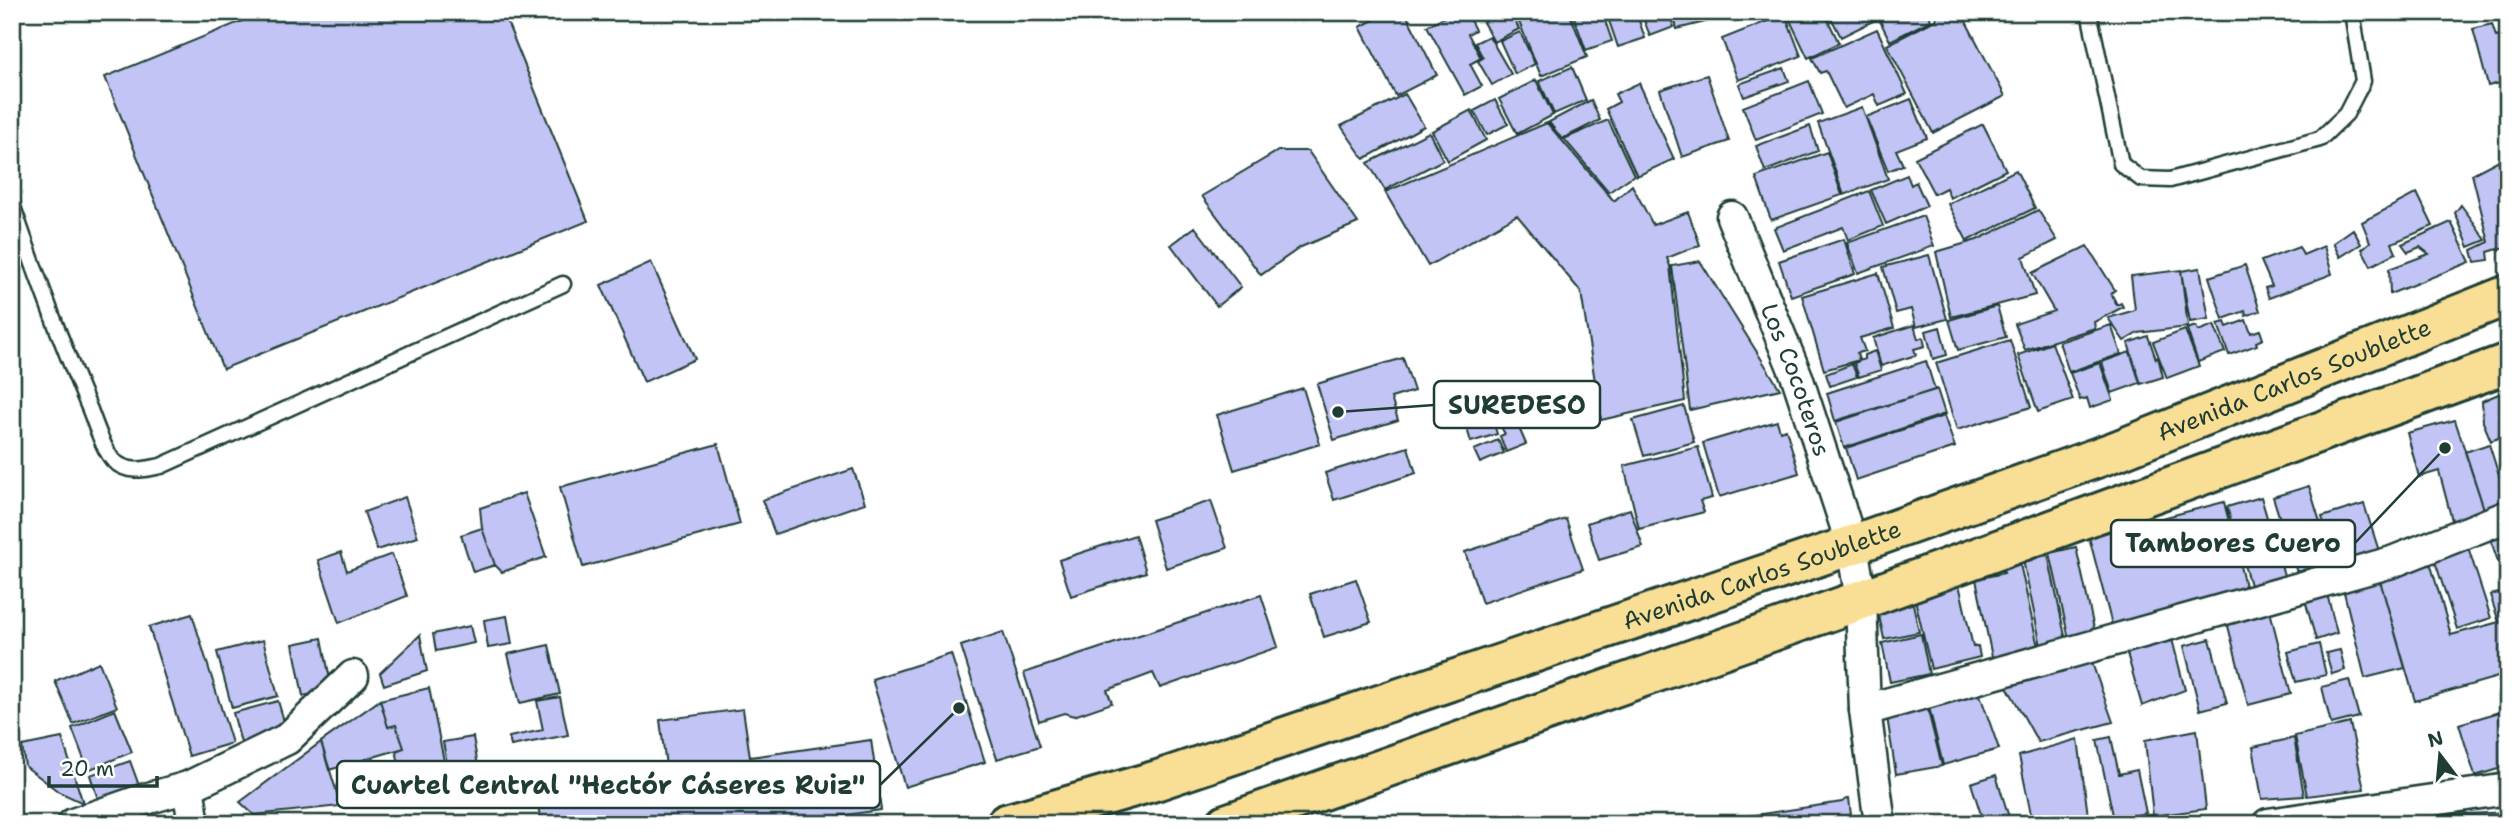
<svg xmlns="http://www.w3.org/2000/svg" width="2520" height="836" font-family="'Shantell Sans',sans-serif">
	<rect width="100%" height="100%" fill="#fff"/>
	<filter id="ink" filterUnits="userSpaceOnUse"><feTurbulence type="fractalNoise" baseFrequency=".0143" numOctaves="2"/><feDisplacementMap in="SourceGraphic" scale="14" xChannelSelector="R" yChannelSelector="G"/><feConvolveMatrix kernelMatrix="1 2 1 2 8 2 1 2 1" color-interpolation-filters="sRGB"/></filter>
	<g filter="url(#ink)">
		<!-- building -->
		<path fill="#c3c4f6" stroke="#1f3d34" stroke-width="2" d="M264,12H503L588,221L223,369L105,77Z
			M1388,12H1405L1437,75L1396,96L1360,27Z
			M1453,12H1466L1475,30L1468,34L1481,58L1470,64L1482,86L1465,95L1427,26Z
			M1484,12H1511L1519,29L1494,42L1479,15Z
			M1515,12H1569L1587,57L1541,76Z
			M1572,12H1602L1612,41L1586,50Z
			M1606,12H1636L1645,38L1618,47Z
			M1641,12H1668L1674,27L1650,36Z
			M1673,12H1711L1713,20L1677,29Z
			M1716,12H1750L1718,21Z
			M1786,12H1824L1839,43L1808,58Z
			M1828,12H1891L1841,37Z
			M1897,12H1928L1931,20L1890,41L1880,21Z
			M1933,12H1961L2005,96L1933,133L1887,45L1937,19Z
			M1785,14L1801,56L1738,80L1722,39Z
			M2492,24L2496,37L2508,34V95L2504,82L2488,86L2473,29Z
			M1877,29L1907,94L1879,106L1874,94L1844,108L1826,71L1820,73L1812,58Z
			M1520,32L1535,64L1515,74L1500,41Z
			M1489,36L1511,74L1492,85L1478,61L1483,58L1475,43Z
			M1572,67L1586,100L1554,114L1539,81Z
			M1784,68L1789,81L1744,97L1739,84Z
			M1707,75L1729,141L1682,157L1660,90Z
			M1536,80L1553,115L1517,134L1499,99Z
			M1809,81L1822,114L1756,140L1743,107Z
			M1639,83L1674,159L1637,176L1606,109L1619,102L1615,94Z
			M1405,94L1424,126L1364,159L1341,126Z
			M1911,99L1927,138L1896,150L1903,165L1888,171L1866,117Z
			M1495,100L1508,124L1487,135L1474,111Z
			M1591,100L1600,120L1562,139L1549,122Z
			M1862,107L1888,179L1844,195L1818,123Z
			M1471,110L1486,140L1448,161L1432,131Z
			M1608,120L1634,175L1609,192L1564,139Z
			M1547,123L1614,201L1632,185L1653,225L1688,212L1700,245L1667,258L1670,266L1685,401L1601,420L1581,292L1517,215L1428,266L1385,192Z
			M1983,124L2006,170L1950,198L1946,188L1934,194L1915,158Z
			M1810,126L1818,151L1765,171L1756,146Z
			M1429,132L1443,160L1385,190L1368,163Z
			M1278,151H1308L1358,223L1301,247L1261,275L1202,196Z
			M1827,152L1842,195L1771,220L1756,177Z
			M2501,159L2508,164V246L2488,252L2489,260L2475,262L2472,250L2489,242L2472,174Z
			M2016,170L2035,208L1967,241L1948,204Z
			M1907,175L1911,185L1916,182L1927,206L1886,224L1871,190Z
			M1869,191L1883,226L1848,240L1843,227L1783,250L1774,228Z
			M2417,193L2433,226L2392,243L2396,253L2371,266L2362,249L2370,242L2362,222Z
			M2461,205L2475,224L2486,240L2469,247L2455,213Z
			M2038,210L2057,240L2023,257L2035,295L1951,317L1936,252L1977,240Z
			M1923,216L1934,246L1858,273L1847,243Z
			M2451,222L2470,262L2390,294L2389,269L2429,254L2420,247L2408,252L2402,244Z
			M1195,227L1241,287L1217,306L1171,245Z
			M2353,229L2361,244L2340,257L2333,243Z
			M1844,239L1855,274L1791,296L1779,261Z
			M2087,246L2115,290L2111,293L2117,305L2121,303L2123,307L2094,322L2095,328L2025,350L2015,324L2054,311L2032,273Z
			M2324,246L2332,274L2269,298L2265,288L2272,286L2261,261L2299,247L2303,255Z
			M1929,255L1947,319L1916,327L1911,309L1896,313L1883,267Z
			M1700,261L1780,389L1690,410L1672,266Z
			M651,262L695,359L644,382L601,285Z
			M2245,265L2260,311L2246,316L2245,311L2223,319L2209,277Z
			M2200,268L2209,319L2190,322L2181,271Z
			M2181,270L2188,327L2138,333L2124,341L2108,318L2135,310L2131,276Z
			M1878,273L1894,328L1860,338L1865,351L1857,353L1859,360L1824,370L1802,296Z
			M1997,306L2006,337L1958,350L1949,320Z
			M2246,320L2251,333L2260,330L2263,339L2256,342L2257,345L2229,355L2218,324L2225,322L2227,327Z
			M1914,325L1918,339L1923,337L1925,346L1914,349L1916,355L1881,366L1873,338Z
			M2111,325L2121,354L2069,372L2059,342Z
			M2214,325L2225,352L2198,362L2187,329L2196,326L2198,331Z
			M1940,327L1947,355L1933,359L1926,331Z
			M2185,330L2199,366L2167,378L2153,342Z
			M2148,336L2156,359L2158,357L2163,377L2141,384L2128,343Z
			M2010,340L2031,407L1957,430L1936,363Z
			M2052,343L2073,400L2038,412L2018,355Z
			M1875,351L1881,370L1859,377L1854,363L1864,359V355Z
			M2130,352L2140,383L2112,393L2102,362Z
			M1403,358L1414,391L1391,398L1398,420L1334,440L1317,384Z
			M1926,361L1935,390L1835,421L1827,393Z
			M2100,363L2113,400L2090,408L2087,398L2080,400L2070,373Z
			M1852,364L1857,377L1830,386L1826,374Z
			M1303,388L1320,444L1234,470L1217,415Z
			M1937,389L1945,414L1844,448L1836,422Z
			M2508,390V434L2491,441L2483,422L2482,401Z
			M1488,405L1497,434L1471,442L1462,412Z
			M1684,406L1694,442L1644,456L1633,420Z
			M1944,416L1955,447L1856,480L1846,448Z
			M2455,420L2484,509L2454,528L2439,471L2419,477L2407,433Z
			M1516,421L1526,444L1506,452L1500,436L1505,434L1501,427Z
			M1777,421L1780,431L1786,429L1799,473L1719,497L1703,443Z
			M1498,440L1504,453L1480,463L1474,450Z
			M718,444L740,524L583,567L560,487Z
			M2489,444L2507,501L2484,509L2465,452Z
			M1408,447L1416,473L1334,500L1325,473Z
			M1698,447L1712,498L1700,501L1704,512L1639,529L1624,466Z
			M853,469L865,503L775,534L762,500Z
			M2309,486L2333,565L2298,576L2273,497Z
			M524,493L546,557L502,572L495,565L482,528L480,508Z
			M405,497L418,537L377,550L364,512Z
			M2261,497L2286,582L2252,592L2227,507Z
			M1211,501L1227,548L1166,568L1151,520Z
			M2224,502L2246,590L2112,625L2089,537Z
			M2364,504L2379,551L2337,564L2322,517Z
			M1630,509L1643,547L1599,560L1587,523Z
			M1566,519L1583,569L1482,603L1465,552Z
			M482,528L495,565L473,572L461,535Z
			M1135,535L1146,572L1071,596L1059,560Z
			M2508,535V587H2507L2491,541Z
			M2466,541L2491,618L2457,629L2432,552Z
			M2076,547L2095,633L2069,639L2050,553Z
			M341,552L347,571L392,554L407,596L339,623L318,560Z
			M2048,555L2066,641L2041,646L2023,560Z
			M2430,562L2451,635L2499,622L2490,595L2508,591V674L2415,701L2379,577Z
			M2020,564L2038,647L1992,657L1976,579L2004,573L2002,568Z
			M2379,577L2405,668L2365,678L2343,588Z
			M1356,579L1371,622L1324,637L1310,594Z
			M1959,584L1973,647L1978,646L1980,657L1931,669L1914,595Z
			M2327,594L2337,633L2316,640L2305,600Z
			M1261,595L1278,647L1160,688L1153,673L1107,690L1112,703L1074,716L1064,713L1039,721L1024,673Z
			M1912,599L1919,632L1884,639L1877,606Z
			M2270,611L2291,694L2248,705L2227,622Z
			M192,614L232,743L189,756L149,627Z
			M507,616L512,644L488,648L484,620Z
			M470,626L474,643L436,651L433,634Z
			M1003,632L1040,746L997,759L961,646Z
			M1921,634L1929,674L1890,682L1882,643Z
			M420,635L427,671L384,685L380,673Z
			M322,638L332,690L303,696L293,644Z
			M2172,639L2185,690L2142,706L2126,650Z
			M2210,639L2227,703L2200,710L2184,646Z
			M263,640L278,696L232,708L217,652Z
			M2319,644L2326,675L2296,682L2288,652Z
			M549,645L560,694L520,703L508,654Z
			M2340,650L2345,670L2332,674L2326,653Z
			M951,654L985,762L905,787L872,679Z
			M2091,660L2113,722L2038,742L2005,683Z
			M99,662L117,707L73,724L55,681Z
			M2349,680L2359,717L2331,724L2322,687Z
			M429,688L444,761L401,771L396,751L404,748L396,725L388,727L380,700Z
			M2508,689V766L2475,776L2459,724L2506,710L2501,691Z
			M1979,692L1999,749L1943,765L1929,707Z
			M560,697L568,735L511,746L509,737L543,730L537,701Z
			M380,700L388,727L396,725L404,748L329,770L321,742Z
			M278,701L287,731L241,743L233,713Z
			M1927,707L1942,766L1896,774L1887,717Z
			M743,709L750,757L871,740L881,810L783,824H541L537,799L668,781L660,720Z
			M115,710L132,752L88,770L72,728Z
			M2350,723L2364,789L2307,796L2295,736Z
			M2197,730L2206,809L2153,816L2145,740Z
			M473,737L479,772L438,780L436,765L447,763L443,742Z
			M2111,737L2119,774L2137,770L2146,813L2114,820L2097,740Z
			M62,738L83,803L59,792L25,766L22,746Z
			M2294,738L2304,796L2262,799L2253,747Z
			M2078,739L2089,823L2033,824L2019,756Z
			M321,742L341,806L254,815L240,802Z
			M130,761L141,791L100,805L90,775Z
			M1996,775L2011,824H1984L1971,783Z
			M1849,798L1852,824H1715V821L1842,802Z
			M2508,812V824H2450L2449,815Z"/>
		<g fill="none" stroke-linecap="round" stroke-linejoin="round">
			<!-- service casing -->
			<g stroke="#1f3d34" stroke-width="19">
				<path id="service" d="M2089,12L2121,164L2141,179L2170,180L2320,139L2346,114L2363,81L2352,12
					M12,204C36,274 61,342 90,410C95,423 105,454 115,462C130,474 145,469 161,466L563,284"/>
			</g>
			<!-- minor casing -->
			<g stroke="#1f3d34" stroke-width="35">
				<g id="minor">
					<path id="s1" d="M1732,217L1797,377L1852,545L1861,600L1865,710L1880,824"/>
					<path d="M1865,710L2392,562L2508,516"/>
					<path d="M188,787L194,824"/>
					<path d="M73,824L142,800L188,787L287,739L353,676"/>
					<path d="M2268,824L2508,789"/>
				</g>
			</g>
			<!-- primary casing -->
			<g stroke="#1f3d34" stroke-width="44">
				<g id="primary">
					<path id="s2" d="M1006,824L1158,780L1852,545L2116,451L2508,295"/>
					<path d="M1226,824L1861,600L2508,363"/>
				</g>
			</g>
			<!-- service -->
			<use href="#service" stroke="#fff" stroke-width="14"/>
			<!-- minor -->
			<use href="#minor" stroke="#fff" stroke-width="30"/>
			<!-- primary -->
			<use href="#primary" stroke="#f9df96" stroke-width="38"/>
		</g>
	</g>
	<g text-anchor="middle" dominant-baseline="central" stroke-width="6" stroke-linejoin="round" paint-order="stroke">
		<!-- street labels -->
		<g font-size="24" fill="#1f3d34" stroke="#fff">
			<text stroke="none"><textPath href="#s1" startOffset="175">Los Cocoteros</textPath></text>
			<text stroke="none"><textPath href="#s2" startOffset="1363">Avenida Carlos Soublette</textPath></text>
			<text stroke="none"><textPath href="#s2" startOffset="796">Avenida Carlos Soublette</textPath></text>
		</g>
	</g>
	<!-- callouts -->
	<path fill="none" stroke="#1f3d34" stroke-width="2.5" d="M1338 412L1434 405M2445 448L2355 543M959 708L880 785"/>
	<g fill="#1f3d34" stroke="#fff" stroke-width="2.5">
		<circle cx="1338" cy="412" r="7"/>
		<circle cx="2445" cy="448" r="7"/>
		<circle cx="959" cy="708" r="7"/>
	</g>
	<g fill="#fff" stroke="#1f3d34" stroke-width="2.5">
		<rect x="1434" y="381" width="166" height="47" rx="7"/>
		<rect x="2111" y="520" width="244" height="47" rx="7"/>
		<rect x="337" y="761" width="543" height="47" rx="7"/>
	</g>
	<g font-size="26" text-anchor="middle" font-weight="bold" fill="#1f3d34">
		<text x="1517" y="414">SUREDESO</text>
		<text x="2233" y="552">Tambores Cuero</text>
		<text x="608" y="794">Cuartel Central "Hectór Cáseres Ruiz"</text>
	</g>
	<!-- margin -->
	<rect width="2520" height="836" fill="none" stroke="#fff" stroke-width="42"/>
	<rect x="21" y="21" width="2478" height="794" fill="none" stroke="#1f3d34" stroke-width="2.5" filter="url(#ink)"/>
	<!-- north arrow -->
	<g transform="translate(2440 755) rotate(344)" stroke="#ffffff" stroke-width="5" paint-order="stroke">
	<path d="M0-5L12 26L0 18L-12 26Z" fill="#1f3d34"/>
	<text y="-10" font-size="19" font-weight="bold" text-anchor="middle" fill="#1f3d34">N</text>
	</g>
	<!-- scale -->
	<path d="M49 776v10h108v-10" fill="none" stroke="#1f3d34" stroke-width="3.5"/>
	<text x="60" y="776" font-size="21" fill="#1f3d34" stroke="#ffffff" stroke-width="5" paint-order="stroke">20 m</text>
</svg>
